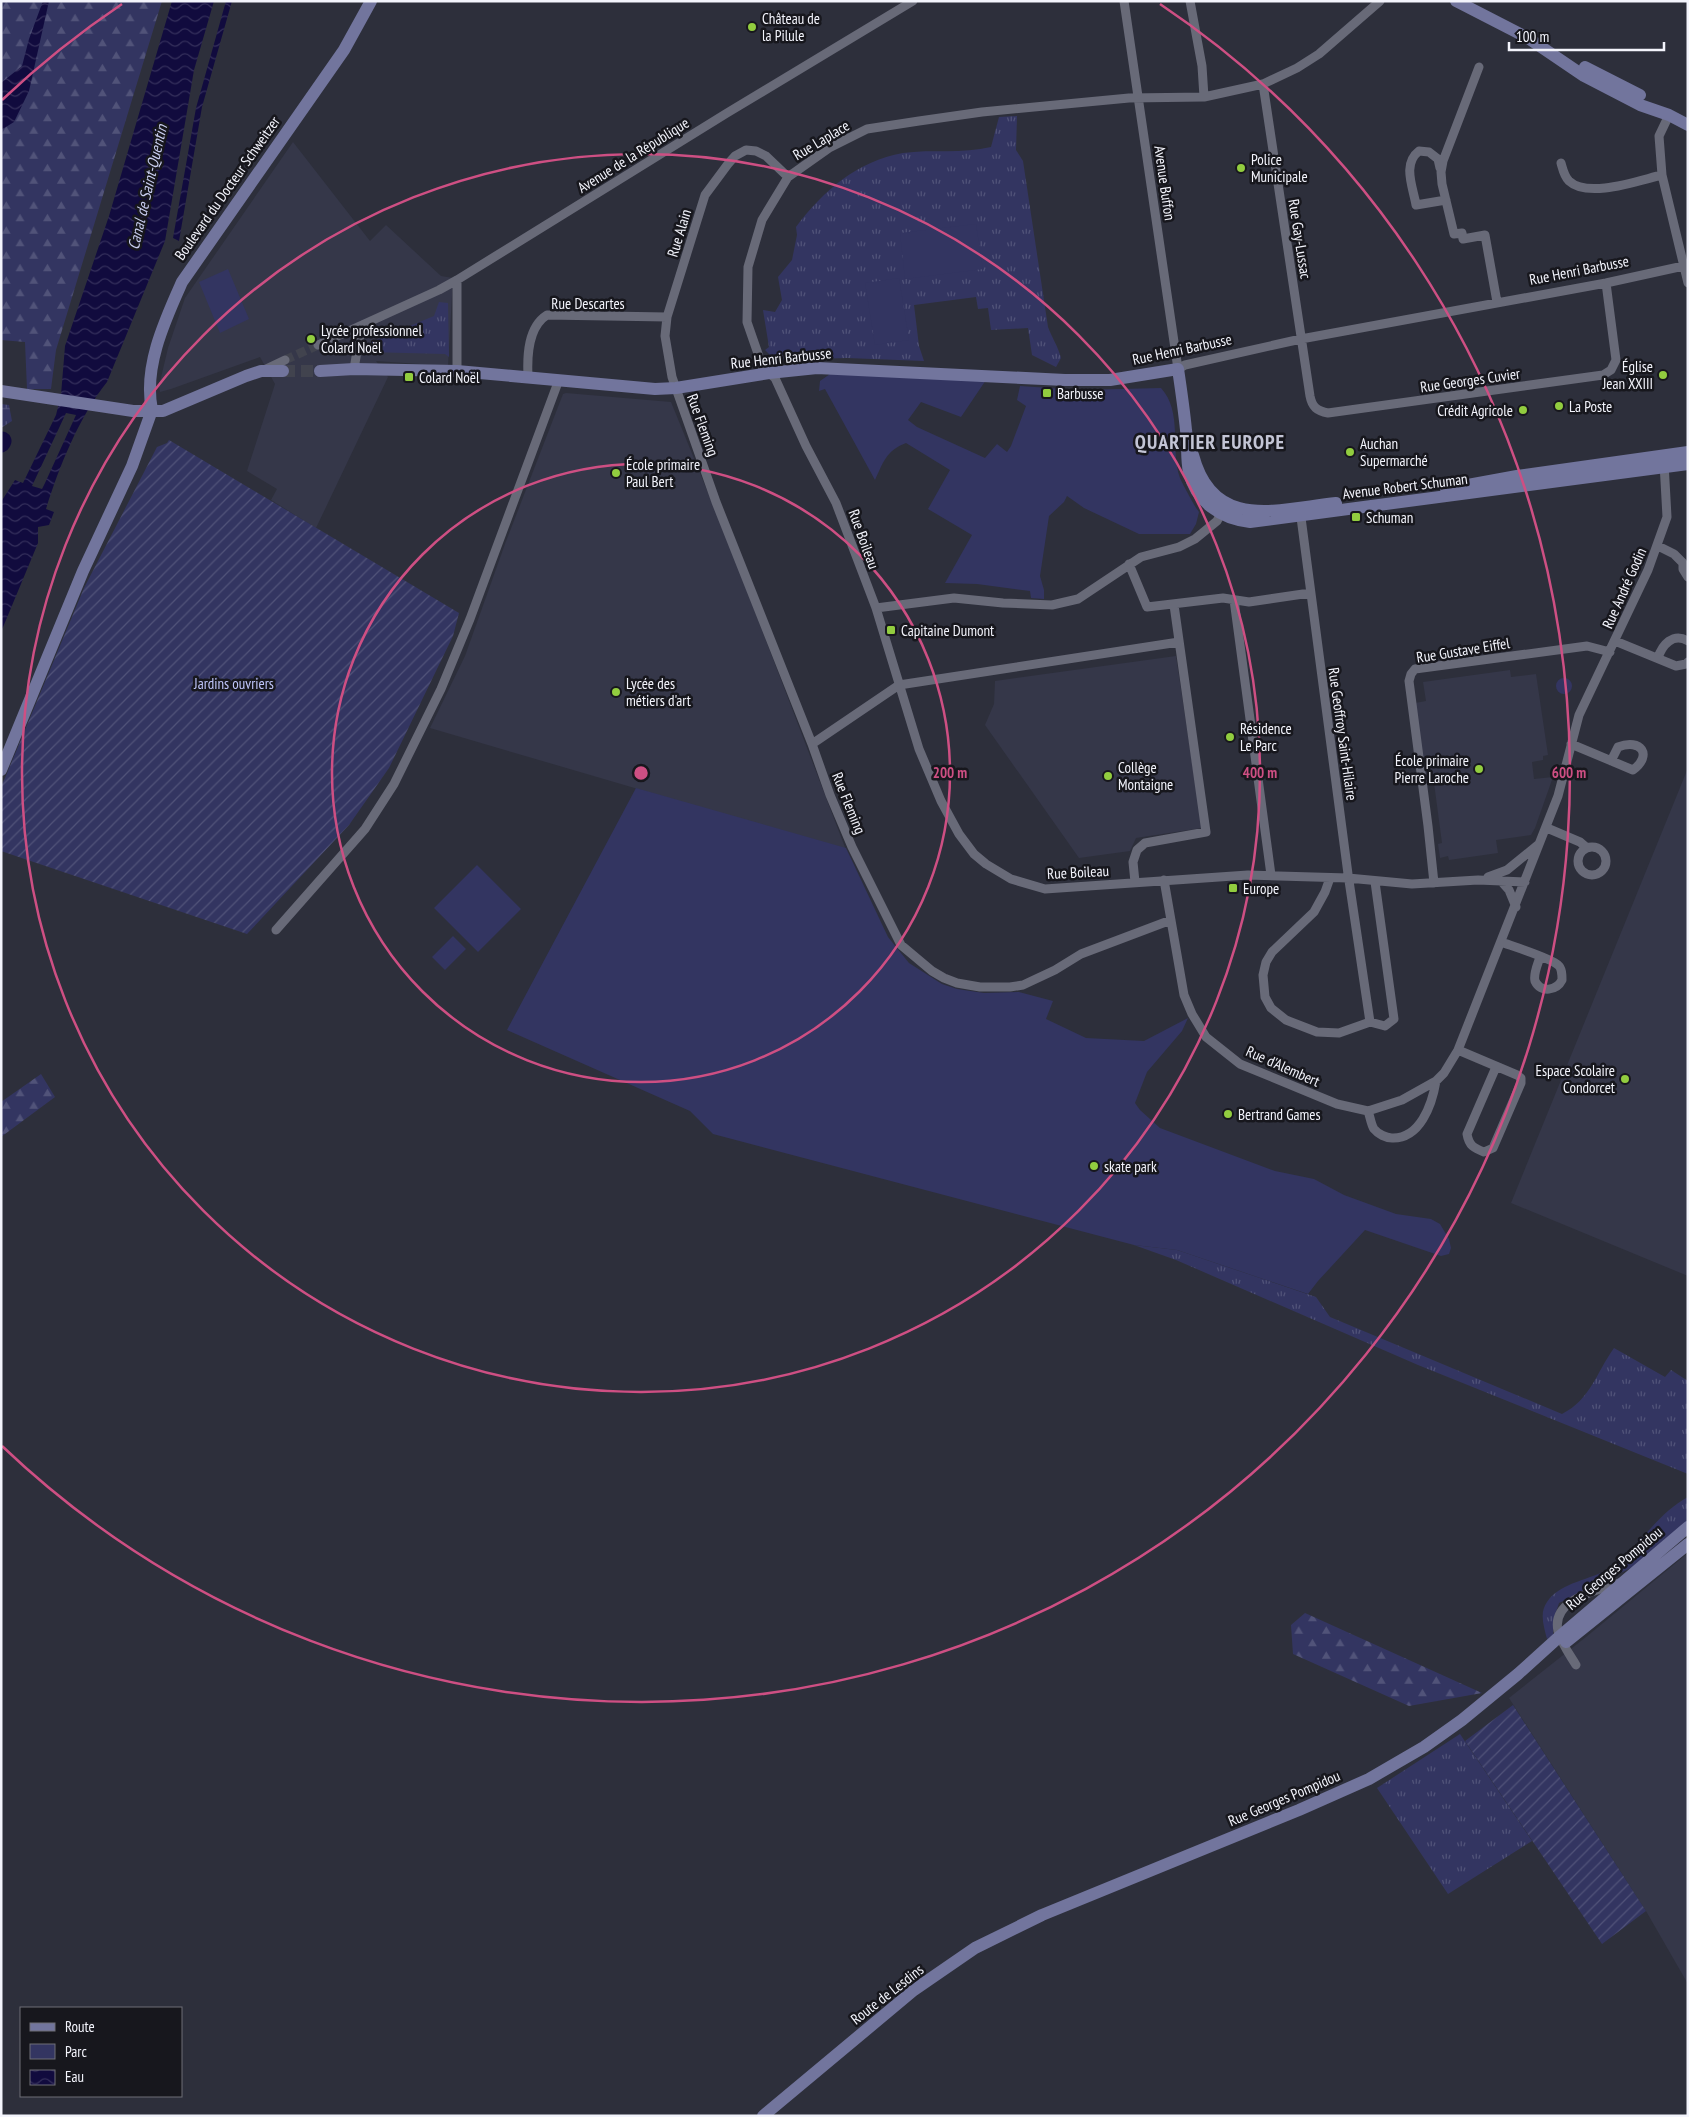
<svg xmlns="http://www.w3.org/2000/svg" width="1689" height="2117" font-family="'PT Sans Narrow',sans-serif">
	<defs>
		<pattern id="grass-tufts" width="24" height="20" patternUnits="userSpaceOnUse" patternTransform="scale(1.25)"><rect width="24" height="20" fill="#333561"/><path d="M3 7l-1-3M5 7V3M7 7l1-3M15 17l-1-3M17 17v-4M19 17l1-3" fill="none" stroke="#515379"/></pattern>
		<pattern id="forest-firs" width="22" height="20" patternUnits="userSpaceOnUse" patternTransform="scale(1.25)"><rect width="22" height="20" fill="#333561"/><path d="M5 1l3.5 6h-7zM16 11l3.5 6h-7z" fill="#515379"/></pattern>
		<pattern id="wetland-marsh" width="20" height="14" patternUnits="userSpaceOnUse" patternTransform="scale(1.25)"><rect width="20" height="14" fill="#333561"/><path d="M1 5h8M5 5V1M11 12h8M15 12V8" fill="none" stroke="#515379"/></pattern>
		<pattern id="garden-furrows" width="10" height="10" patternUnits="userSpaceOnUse" patternTransform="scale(1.25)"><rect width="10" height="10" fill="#333561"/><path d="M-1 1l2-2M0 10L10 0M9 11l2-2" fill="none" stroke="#515379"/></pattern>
		<pattern id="water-waves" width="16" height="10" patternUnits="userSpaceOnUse" patternTransform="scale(1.25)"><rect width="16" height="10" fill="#110b3e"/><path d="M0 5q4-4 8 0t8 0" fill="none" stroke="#342f5b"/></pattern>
	</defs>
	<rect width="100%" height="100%" fill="#2d2f3b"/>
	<!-- built -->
	<path fill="#353749" d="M293,142L370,241L386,225L441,276L453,278L448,366L376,361L388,377L316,528L271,500L277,489L247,471L275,384L260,357L171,389L160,392L159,386L168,348L185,298Z
		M566,393L671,402L733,554L846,850L430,728L465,656L505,544L563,394Z
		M1176,656L1202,828L1136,838L1130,851L1079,858L985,725L994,704L995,681Z
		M1510,670L1511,677L1536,674L1548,755L1543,756V760L1532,762L1534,779L1553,777L1535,828L1531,835L1496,840L1498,853L1449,860L1448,856L1440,858L1438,844L1442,843L1434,783L1426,784L1415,703L1426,701L1423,682Z
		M1688,768V1276L1511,1203Z
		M1688,1553V1984L1646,1911L1509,1698L1586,1637Z"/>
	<!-- grass -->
	<path fill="url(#grass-tufts)" d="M1017,116L1016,150L1023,161L1048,327C1052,338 1058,346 1061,358L1056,367L1032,355L1028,328L991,330L988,308L978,309L976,297L914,305L919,346L924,361L847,358L775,360L765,350L769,347L763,310L775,312L782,300L778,277L792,260L797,235L796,227C823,191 857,161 903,153C932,149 963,154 991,147L999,117Z
		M439,302L448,303L449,357L445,354L367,352L371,342L434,316Z
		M1134,1245L1177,1250L1316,1297L1330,1317L1562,1414C1591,1399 1596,1373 1614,1348L1665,1377L1671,1370L1688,1381V1474L1418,1365L1176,1260Z
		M1688,1497V1520L1633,1567L1559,1603L1554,1618L1553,1635L1547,1639C1544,1627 1539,1613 1547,1602C1561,1581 1591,1581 1611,1567C1640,1547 1655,1515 1688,1497Z
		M1460,1734L1532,1841L1448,1894L1377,1788Z"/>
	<!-- forest -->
	<path fill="url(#forest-firs)" d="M1,1H162L56,350L51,389H27L25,342L1,340Z
		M41,1074L55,1097L1,1137V1102Z
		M1305,1613L1482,1693L1409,1706L1293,1654L1291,1625Z"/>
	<!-- wetland -->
	<path fill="url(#wetland-marsh)" d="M1,404L9,405L12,421L1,428Z"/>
	<!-- park -->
	<path fill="#333561" d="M976,224L983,269L905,279L900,233Z
		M228,269L249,319L220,333L199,282Z
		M899,278L909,340L875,345L865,283Z
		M830,374L986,380L961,417L921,402L908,420L917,427L985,458L997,444L1007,452L1011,446L1026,406L1017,400L1020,386L1079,390L1161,388C1183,412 1170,449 1180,478C1182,483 1195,507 1199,512L1196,524L1190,534H1139L1084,508L1067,496L1064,502L1049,516L1040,576L1044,590V599L1031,598L1030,591L977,584L945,583L972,535L928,509L950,470L906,443C886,451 884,461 875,480L825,389L819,391L820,381Z
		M1556 686a8 8 0 1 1 16 0a8 8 0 1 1-16 0Z
		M636,788L846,848L888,937L909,963L942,984L957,989L984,993L1019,992L1053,1001L1046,1019L1086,1038L1144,1041L1188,1018L1182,1031L1147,1072L1135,1103L1140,1110L1160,1128L1275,1171L1314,1179L1344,1195L1396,1214L1431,1219L1440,1224L1449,1239L1451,1248L1449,1254L1441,1256L1365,1230L1318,1281L1308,1294L1177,1250L1134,1245L713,1134L690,1111L507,1030Z
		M477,865L521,909L478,952L434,908Z
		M453,936L466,949L445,970L432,957Z"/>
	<!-- garden -->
	<path fill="url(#garden-furrows)" d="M169,440L459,613L453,636L389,768L349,825L247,934L1,851V786L5,778L84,588L157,447L167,443Z
		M1513,1705L1646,1911L1602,1944L1465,1741Z"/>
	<!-- water -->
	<path fill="url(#water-waves)" fill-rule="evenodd" d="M43,1H49L29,91L14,122L1,130V83L22,66L29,39Z
		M172,1H214L194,70L165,241L107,382C79,417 59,467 46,509L54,512L49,525L38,527V543L1,632V502L15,480L23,483L56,415L61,395L65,346L109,216ZM66,413L76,415L45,483L42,489L32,486Z
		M226,1H232L202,107L179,241L173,238L196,108Z"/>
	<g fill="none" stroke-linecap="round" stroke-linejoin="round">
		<!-- river -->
		<path stroke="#110b3e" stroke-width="19" d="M1,443L2,441"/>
		<!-- street-tunnel -->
		<path stroke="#41434e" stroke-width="9" stroke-dasharray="9 4.5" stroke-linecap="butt" d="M285,360L318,345"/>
		<!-- secondary-tunnel -->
		<path stroke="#41434e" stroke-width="12" stroke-dasharray="12 6" stroke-linecap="butt" d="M283,371H320"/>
		<!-- street -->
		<path stroke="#686a78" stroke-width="9" d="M1124,1L1178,369L1185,365L1301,339L1606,283L1688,265
			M1190,1L1202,66L1204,97
			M1380,1L1319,54L1297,68L1263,84L1204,97L1129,98L982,112L919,121L867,129L829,148L788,177L762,220L748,267L747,322L763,368L775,378L806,446L836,503L876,608L919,749L941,801L959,834L974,854L986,864L1011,879L1045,889L1248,875L1348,878L1412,884L1478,880L1525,882
			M1479,67L1443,161L1441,172L1442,184L1454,234L1462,233L1463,239L1485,235L1497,302
			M1263,84L1310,396C1312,407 1317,411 1328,413L1603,375L1611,370L1616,360L1606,283
			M1669,115L1659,136L1662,175L1688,283
			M1561,163C1563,170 1564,176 1569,181C1588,199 1640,180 1662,175
			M1440,168L1438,159L1429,152L1419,151C1402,164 1413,187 1416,205L1446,200
			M788,177L766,156L756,151L746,150L735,156L728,164L705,195L667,317L665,336L672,377L716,502L812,744L830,795L852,847L901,945L932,971L944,978L957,983L980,987H1010L1023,985L1055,970L1081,954L1171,920
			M318,345L439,290L457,280L727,113L913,1
			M354,369L359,339L364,324
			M264,370L285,360
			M457,371V280
			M528,376C527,355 528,327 547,315L667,317
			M1300,510L1348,874L1370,1022
			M1658,546L1674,554L1683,563
			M1683,563V569L1688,577
			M1129,564L1147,607L1223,598L1249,602L1310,593
			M1234,600L1271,875
			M876,608L954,598L1003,603L1052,605L1078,599L1141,557L1179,547L1195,539L1217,521L1224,508
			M1615,641L1676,666L1686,664L1688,662
			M1658,658C1662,645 1673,632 1688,641
			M812,744L899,685L1179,642
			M1571,744L1633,770C1653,755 1641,738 1618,747L1611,761
			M1547,828L1580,842L1587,848
			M1578 861a14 14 0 1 1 28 0a14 14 0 1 1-28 0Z
			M1488,877L1507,870L1539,844
			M1330,878L1325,892L1314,912L1272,952L1266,962L1263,975L1265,997L1271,1008L1286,1020L1317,1032L1339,1033L1370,1022L1385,1026L1394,1019L1375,882
			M1164,880L1184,995L1192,1014L1206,1037L1240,1064L1337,1104L1368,1111L1402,1100L1436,1081L1444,1073L1458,1050L1558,796L1579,715L1648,570L1667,517L1664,463
			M1501,881L1509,890L1516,907
			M1135,882L1133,862L1137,850L1145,843L1206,832L1174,605
			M1434,883L1428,826L1409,681L1411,674L1415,669L1587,646L1610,652
			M276,930L365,829L394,784L441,689L470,619L557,385L554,380
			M1501,942C1512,946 1551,958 1558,965C1562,968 1562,975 1562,980C1557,990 1541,994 1535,981C1533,974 1538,964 1540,957
			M1458,1050L1517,1075L1521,1078V1083L1493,1148L1484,1152C1474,1148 1469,1146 1467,1134L1496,1067
			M1368,1111C1370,1116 1371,1125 1374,1129C1378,1134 1386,1138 1392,1138C1420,1139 1432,1105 1436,1081
			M1576,1665C1570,1655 1561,1643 1558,1631C1551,1599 1597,1591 1619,1583"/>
		<!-- secondary -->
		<path stroke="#72759d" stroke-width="12" d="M1456,1L1528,38L1584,76L1640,105L1669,115L1688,125
			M1585,67L1640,95
			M320,371L354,369L457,371L655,389L676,388L769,373L817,368L1065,380H1110L1178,369C1181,389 1184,410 1186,430C1188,443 1186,459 1189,472C1196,502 1221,519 1250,522L1688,464
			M1,391L133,411H163L246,376L261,371H283
			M152,410C143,367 165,320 182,282L344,50L371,1
			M1193,455C1213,532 1278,509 1336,503
			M1446,489L1517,476L1688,452
			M1,770L83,571L132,466L152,410
			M1566,1642L1688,1544
			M763,2116L914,1990L975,1948L1042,1915L1299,1810L1369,1779L1424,1747L1462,1720L1518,1674L1560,1636L1688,1527"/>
	</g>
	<!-- distance rings -->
	<g fill="none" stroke="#ce4f83" stroke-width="2.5">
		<circle cx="641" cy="773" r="309"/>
		<circle cx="641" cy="773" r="619"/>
		<path d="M2 100A928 928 0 0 1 122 4M1160 4A928 928 0 1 1 2 1446"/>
	</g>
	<!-- markers -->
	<g fill="#92cd3f" stroke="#17171d" stroke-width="2">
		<circle cx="752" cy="27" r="5"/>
		<circle cx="1241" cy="168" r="5"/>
		<circle cx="311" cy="339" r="5"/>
		<circle cx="1663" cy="375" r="5"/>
		<rect x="404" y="372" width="10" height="10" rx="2.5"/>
		<rect x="1042" y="388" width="10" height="10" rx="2.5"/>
		<circle cx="1559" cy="406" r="5"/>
		<circle cx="1523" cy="410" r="5"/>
		<circle cx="1350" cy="452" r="5"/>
		<circle cx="616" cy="473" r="5"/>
		<rect x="1351" y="512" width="10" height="10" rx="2.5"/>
		<rect x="886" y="625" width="10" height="10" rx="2.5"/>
		<circle cx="616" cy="692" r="5"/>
		<circle cx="1230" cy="737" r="5"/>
		<circle cx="1479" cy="769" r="5"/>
		<circle cx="1108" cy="776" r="5"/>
		<rect x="1228" y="883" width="10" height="10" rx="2.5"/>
		<circle cx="1625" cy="1079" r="5"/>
		<circle cx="1228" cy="1114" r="5"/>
		<circle cx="1094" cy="1166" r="5"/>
	</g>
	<g text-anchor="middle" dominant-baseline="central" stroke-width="5" stroke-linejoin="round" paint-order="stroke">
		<!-- poi labels -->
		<g font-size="15" fill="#f3f4fc" stroke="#17171d" text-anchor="start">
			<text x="762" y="18">Château de<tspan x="762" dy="17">la Pilule</tspan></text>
			<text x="1251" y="159">Police<tspan x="1251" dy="17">Municipale</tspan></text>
			<text x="321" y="330">Lycée professionnel<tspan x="321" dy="17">Colard Noël</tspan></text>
			<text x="1653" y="366" text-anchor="end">Église<tspan x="1653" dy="17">Jean XXIII</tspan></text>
			<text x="419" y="377">Colard Noël</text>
			<text x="1057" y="393">Barbusse</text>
			<text x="1569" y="406">La Poste</text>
			<text x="1513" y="410" text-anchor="end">Crédit Agricole</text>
			<text x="1360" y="443">Auchan<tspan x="1360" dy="17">Supermarché</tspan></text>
			<text x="626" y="464">École primaire<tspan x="626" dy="17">Paul Bert</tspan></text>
			<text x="1366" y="517">Schuman</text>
			<text x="901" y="630">Capitaine Dumont</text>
			<text x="626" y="683">Lycée des<tspan x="626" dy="17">métiers d'art</tspan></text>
			<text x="1240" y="728">Résidence<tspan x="1240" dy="17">Le Parc</tspan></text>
			<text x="1469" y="760" text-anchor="end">École primaire<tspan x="1469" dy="17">Pierre Laroche</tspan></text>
			<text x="1118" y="767">Collège<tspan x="1118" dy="17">Montaigne</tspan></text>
			<text x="1243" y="888">Europe</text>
			<text x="1615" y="1070" text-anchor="end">Espace Scolaire<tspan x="1615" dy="17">Condorcet</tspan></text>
			<text x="1238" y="1114">Bertrand Games</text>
			<text x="1104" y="1166">skate park</text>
		</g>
		<!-- street labels -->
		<g font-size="15" fill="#f3f4fc" stroke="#17171d">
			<text transform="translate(821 140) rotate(-31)">Rue Laplace</text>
			<text transform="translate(633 155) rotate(-32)">Avenue de la République</text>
			<text transform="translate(1165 183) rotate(82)">Avenue Buffon</text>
			<text transform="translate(227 188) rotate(-55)">Boulevard du Docteur Schweitzer</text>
			<text transform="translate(679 233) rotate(-73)">Rue Alain</text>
			<text transform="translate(1300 239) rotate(81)">Rue Gay-Lussac</text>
			<text transform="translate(1579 270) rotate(-11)">Rue Henri Barbusse</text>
			<text x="588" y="303">Rue Descartes</text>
			<text transform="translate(1182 349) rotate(-12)">Rue Henri Barbusse</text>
			<text transform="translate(781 358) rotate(-6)">Rue Henri Barbusse</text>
			<text transform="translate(1470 380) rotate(-8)">Rue Georges Cuvier</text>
			<text transform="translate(703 425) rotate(70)">Rue Fleming</text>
			<text transform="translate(1405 486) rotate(-7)">Avenue Robert Schuman</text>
			<text transform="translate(864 539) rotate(70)">Rue Boileau</text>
			<text transform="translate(1624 588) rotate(-66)">Rue André Godin</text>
			<text transform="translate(1463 650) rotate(-9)">Rue Gustave Eiffel</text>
			<text transform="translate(1343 734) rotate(82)">Rue Geoffroy Saint-Hilaire</text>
			<text transform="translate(849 803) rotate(68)">Rue Fleming</text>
			<text transform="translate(1078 872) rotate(-3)">Rue Boileau</text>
			<text transform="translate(1283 1066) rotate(24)">Rue d'Alembert</text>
			<text transform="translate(1614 1568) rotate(-40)">Rue Georges Pompidou</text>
			<text transform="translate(1284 1798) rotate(-23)">Rue Georges Pompidou</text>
			<text transform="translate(887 1994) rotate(-38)">Route de Lesdins</text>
		</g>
		<!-- park labels -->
		<g font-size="15" fill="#bfc5f9" stroke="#17171d">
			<text x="234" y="683">Jardins ouvriers</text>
		</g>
		<!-- water labels -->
		<g font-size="16" font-style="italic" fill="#c9cef0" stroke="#17171d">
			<text transform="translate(147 187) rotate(-77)">Canal de Saint-Quentin</text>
		</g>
		<!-- district labels -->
		<g font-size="20" font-weight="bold" letter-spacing="1" fill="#c3c5d5" stroke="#17171d">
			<text x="1210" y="442">QUARTIER EUROPE</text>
		</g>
	</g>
	<circle cx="641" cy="773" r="8" fill="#ce4f83" stroke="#17171d" stroke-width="2.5"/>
	<g font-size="15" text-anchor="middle" font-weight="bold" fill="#ce4f83" stroke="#17171d" stroke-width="5" stroke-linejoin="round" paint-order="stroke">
		<text x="950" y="778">200 m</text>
		<text x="1260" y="778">400 m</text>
		<text x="1569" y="778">600 m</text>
	</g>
	<!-- border -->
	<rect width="1689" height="2117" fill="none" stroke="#f3f4fc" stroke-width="5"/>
	<!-- legend -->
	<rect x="20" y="2007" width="162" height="90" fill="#17171d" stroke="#6f6f76"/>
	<rect x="30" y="2023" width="25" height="8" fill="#72759d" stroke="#6f6f76"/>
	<text x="65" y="2032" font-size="15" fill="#f3f4fc">Route</text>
	<rect x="30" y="2044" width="25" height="15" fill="#333561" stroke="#6f6f76"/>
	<text x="65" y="2057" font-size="15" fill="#f3f4fc">Parc</text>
	<rect x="30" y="2070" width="25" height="15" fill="url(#water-waves)" stroke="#6f6f76"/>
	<text x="65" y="2082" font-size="15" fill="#f3f4fc">Eau</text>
	<!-- scale -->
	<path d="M1509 42v8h155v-8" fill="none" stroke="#f3f4fc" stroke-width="2.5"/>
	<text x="1516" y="42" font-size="15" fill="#f3f4fc" stroke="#17171d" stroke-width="4" paint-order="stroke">100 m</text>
</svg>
